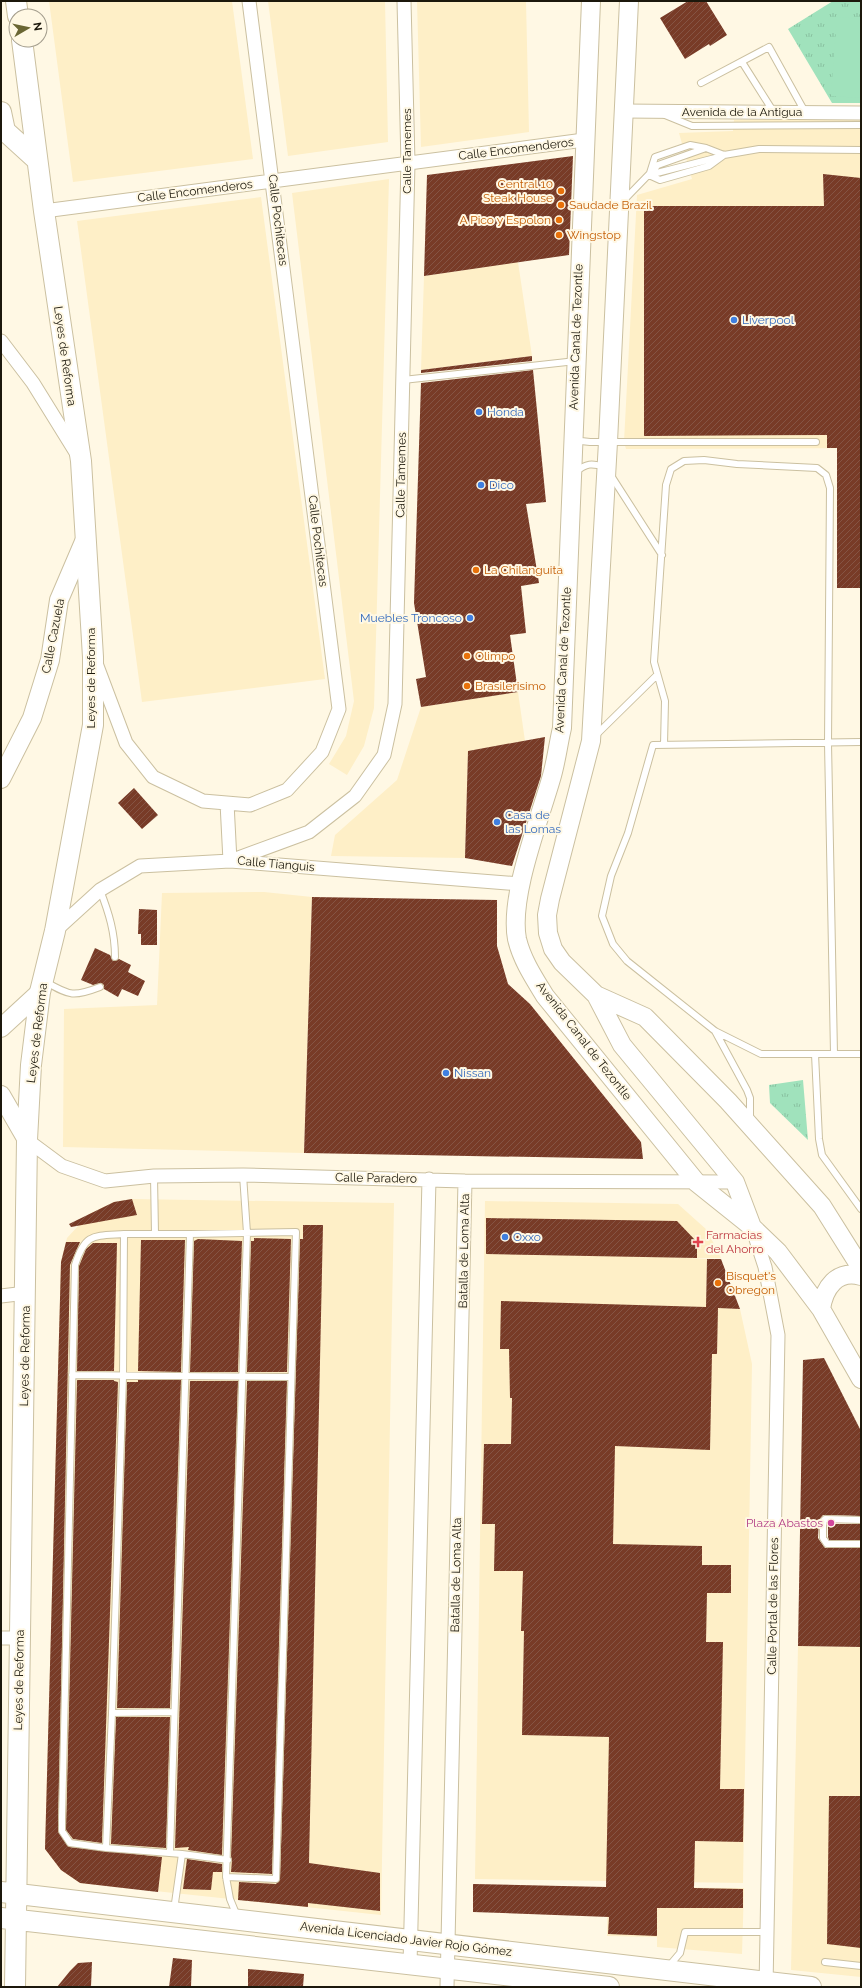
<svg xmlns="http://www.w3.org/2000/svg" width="862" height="1988" font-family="Raleway,sans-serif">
	<defs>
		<pattern id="grass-tufts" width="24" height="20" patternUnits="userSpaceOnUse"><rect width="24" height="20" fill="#a0e2bc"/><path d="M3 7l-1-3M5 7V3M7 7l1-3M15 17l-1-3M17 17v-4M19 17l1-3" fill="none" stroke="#89c1a0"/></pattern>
		<pattern id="building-hatch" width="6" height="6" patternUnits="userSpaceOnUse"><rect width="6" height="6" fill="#783b27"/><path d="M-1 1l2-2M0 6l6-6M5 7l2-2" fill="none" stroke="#855444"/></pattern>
	</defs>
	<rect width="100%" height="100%" fill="#fff8e4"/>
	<!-- built -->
	<path fill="#feefc7" d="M49,1H232L253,159L73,182Z
		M268,1H385L388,142L288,156Z
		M417,1H526L529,132L421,147Z
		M861,119V448L626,449L624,442L637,195L692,179L679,133L733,131L734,120Z
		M389,179L374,708L364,746L347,775L329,764L346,736L354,701L292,193Z
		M261,197L325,679L142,702L77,221Z
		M518,262L532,356L421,370L424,276Z
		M518,692L525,741L468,751L465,858L331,856L335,835L397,780L421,707Z
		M264,892L312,897L304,1153L63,1147L64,1009L157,1005L162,893Z
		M132,1199L394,1203L381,1915L80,1883L61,1870L45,1849L61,1262L67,1238L89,1214L114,1202Z
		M485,1201L678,1204L707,1230L721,1258H688L707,1259L706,1307L740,1309L752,1364L743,1883L475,1879Z
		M798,1646L861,1647V1977L791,1970Z
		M608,1887L744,1888L742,1954L657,1947V1937L607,1936Z"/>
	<!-- grass -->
	<path fill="url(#grass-tufts)" d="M833,1H861V103H832L788,29Z
		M803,1080L808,1140L770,1103L769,1085Z"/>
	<!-- pitch -->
	<path fill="#a0e2bc" d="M837,17L861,19V98L831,96Z"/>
	<!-- building -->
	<path fill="url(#building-hatch)" d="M688,1H706L727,35L710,46L709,44L685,59L660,18Z
		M573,156L569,255L424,276L427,175Z
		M823,174L861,178V588H837V448H827V435L644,436V206H824Z
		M532,356V361L421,373V370Z
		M533,370L546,502L526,504L539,583L521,586L526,633L510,635L518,692L421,707L416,679L426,677L414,603L421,383Z
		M545,737L541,776L512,866L465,858L468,751Z
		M134,788L158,815L142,829L118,803Z
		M312,897L497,900V946L508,984L530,1004L641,1142L643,1159L304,1153Z
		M139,909L157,910V945H141V934H138Z
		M95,948L110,955L113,961L119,959L131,965L128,972L145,981L138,996L122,989L118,997L104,989V985L101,983L93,985L81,980Z
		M132,1199L137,1215L71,1227L69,1224L114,1202Z
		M486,1218L677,1221L697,1242V1258L486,1254Z
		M303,1225H323L309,1863L380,1873V1911L308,1903V1907L238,1900L239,1882L276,1884L280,1879L300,1239H303Z
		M254,1238L291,1239L287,1372H247L251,1241H254Z
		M198,1239L242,1241L238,1372H190L194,1241Z
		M141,1240H185L181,1372L138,1371Z
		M66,1242H80L70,1265L58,1831L69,1847L162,1857L158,1892L80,1883L61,1870L45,1849L61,1262Z
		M93,1243H117L114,1371H77L79,1266L86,1249Z
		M707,1259H721L740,1309L718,1308L717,1354H712L710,1450L615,1446L613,1544L702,1546V1565H731V1593H707L706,1642H723L720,1789H744L743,1842L695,1841L694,1888L743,1889V1908H657V1936L608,1934L609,1917L473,1912V1884L606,1887L609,1737L522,1735L524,1631H521L523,1571H494L495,1524H482L484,1444H511L512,1398H510L509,1349H500L501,1301L706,1307Z
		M824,1358L861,1431V1516L823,1515L819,1520L818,1538L825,1548H861V1647L798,1646L803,1360Z
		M77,1380H114V1381L118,1382L102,1843L73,1839L66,1830Z
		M138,1380H181L170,1708H117L127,1382H138Z
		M190,1381H238L222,1855L188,1850L189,1847L175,1848Z
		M247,1381H287L272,1874L231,1872L232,1860L231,1857Z
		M828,1524H861V1540H829L828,1537Z
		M116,1717H170L166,1848L111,1844Z
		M829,1796H861V1948L827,1944Z
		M187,1859L222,1864V1872H213L211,1890L183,1889Z
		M173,1958L192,1960L191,1987H169Z
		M92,1962L91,1987H57L70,1971L78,1963Z
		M248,1969L304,1974L303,1987H248Z"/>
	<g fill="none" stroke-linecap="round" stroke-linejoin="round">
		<!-- service casing -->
		<g stroke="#cbc0a0" stroke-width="8">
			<path id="service" d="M742,62L773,111
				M701,83L769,47L805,112
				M665,115L692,126L861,125
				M650,173L655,157L690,145L706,148
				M649,175L660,180L709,166L724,155
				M649,175L719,157
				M624,200L658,165L706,148L724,155L759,149L861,150
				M403,380L576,361
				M577,438L581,441L590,442H816
				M576,472C586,463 592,463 605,467
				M610,474L662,555
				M596,735L657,675
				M861,742L653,745L628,833L611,876L602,916L613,944L627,961L715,1031L761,1054H861
				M664,745L665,701L654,662L666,485L671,469L684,461L704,460L737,464L817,468L826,475L830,488L828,743L834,1054
				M100,890C109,913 115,933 115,957
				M46,982C70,996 74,997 100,987
				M715,1031L747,1090L750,1098V1119
				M815,1054L819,1139L822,1155L861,1209
				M155,1234H190L170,1853
				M190,1234L296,1232L276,1879L226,1877
				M72,1375L291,1377
				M861,1520L825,1519L823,1521V1538L827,1544H861
				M174,1712L112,1713L106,1848L182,1854
				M112,1713L123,1377L124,1234H155L154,1176
				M106,1848L70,1843L62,1831V1818L75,1265C85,1233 93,1236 124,1234
				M174,1910L182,1854L228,1860
				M237,1916L230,1899L226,1877L247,1233L243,1175
				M825,1962L861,1966
				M669,1966L680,1953L685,1932H768"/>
		</g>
		<!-- minor casing -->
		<g stroke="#cbc0a0" stroke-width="15">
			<path id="minor" d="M624,111L861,113
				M44,211L584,140
				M1,341L33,383L77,454
				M97,666L126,743L153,777L203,801L250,805L287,790L322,752L339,709L249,1
				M227,803L230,861L309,832L355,796L384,755L395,704L408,163L404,1
				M55,931L100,890L140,866L230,861L520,884
				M27,1140L62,1166L105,1181L154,1176L243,1175L465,1181L735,1182
				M753,1230L765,1267L778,1335L766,1987
				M1,1296L26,1293
				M1,1638H19
				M410,1965L429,1179
				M447,1987L465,1181"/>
		</g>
		<!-- secondary casing -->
		<g stroke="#cbc0a0" stroke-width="20">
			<path id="secondary" d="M591,1L562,728C558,745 556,763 551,779C539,821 509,897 517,939C522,960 534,978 545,996L697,1183L752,1227L778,1252L821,1309L861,1379
				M629,1L608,442L591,741L550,899L547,915L548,933L553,949L562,962L596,995L645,1017L728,1101L822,1206L861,1268
				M1,779L32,718L50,660L59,600L86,537
				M596,995L622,1045L735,1182L752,1227
				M1,1028L40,992
				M1,1095L27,1140
				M821,1309C824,1288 837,1269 861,1276"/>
		</g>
		<!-- primary casing -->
		<g stroke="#cbc0a0" stroke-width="22">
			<path id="primary" d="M16,1L18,16
				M1,112L5,131L37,160
				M1,1892L811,1987
				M1,1918L609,1987
				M15,1987L27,1140L31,1065L40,992L55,931L93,725V657L81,461L44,211L22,40"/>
		</g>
		<!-- service -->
		<use href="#service" stroke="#fff" stroke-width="6"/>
		<!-- minor -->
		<use href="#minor" stroke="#fff" stroke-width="13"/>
		<!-- secondary -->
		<use href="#secondary" stroke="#fff" stroke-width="18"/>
		<!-- primary -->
		<use href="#primary" stroke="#fff" stroke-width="20"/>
	</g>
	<!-- markers -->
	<g fill="#e8710a" stroke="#fff8e4" stroke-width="1.5">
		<circle cx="561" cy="191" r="4"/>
		<circle cx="561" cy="205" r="4"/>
		<circle cx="559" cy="220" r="4"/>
		<circle cx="559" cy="235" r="4"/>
		<circle cx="476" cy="570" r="4"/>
		<circle cx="467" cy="656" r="4"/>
		<circle cx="467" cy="686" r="4"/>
		<circle cx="718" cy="1283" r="4"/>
	</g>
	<g fill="#3f7fe0" stroke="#fff8e4" stroke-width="1.5">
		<circle cx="734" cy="320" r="4"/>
		<circle cx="479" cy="412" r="4"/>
		<circle cx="481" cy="485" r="4"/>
		<circle cx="470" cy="618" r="4"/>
		<circle cx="497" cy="822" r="4"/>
		<circle cx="446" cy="1073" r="4"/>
		<circle cx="505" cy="1237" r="4"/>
	</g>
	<path fill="#e0444e" stroke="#fff8e4" stroke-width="1.5" d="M696 1236h4v4h4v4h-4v4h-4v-4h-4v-4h4z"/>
	<circle fill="#d1479c" stroke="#fff8e4" stroke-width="1.5" cx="831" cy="1523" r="4"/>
	<g text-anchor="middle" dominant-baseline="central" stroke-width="4" stroke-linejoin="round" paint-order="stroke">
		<!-- street labels -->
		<g font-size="12" fill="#1c180c" stroke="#fff8e4">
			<text x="742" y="112">Avenida de la Antigua</text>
			<text transform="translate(516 149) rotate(-7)">Calle Encomenderos</text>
			<text transform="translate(407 151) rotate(-90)">Calle Tamemes</text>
			<text transform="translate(195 191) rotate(-7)">Calle Encomenderos</text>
			<text transform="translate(278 220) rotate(83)">Calle Pochitecas</text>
			<text transform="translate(576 337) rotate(-88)">Avenida Canal de Tezontle</text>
			<text transform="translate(65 356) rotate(82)">Leyes de Reforma</text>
			<text transform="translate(401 475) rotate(-89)">Calle Tamemes</text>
			<text transform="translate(318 541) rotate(83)">Calle Pochitecas</text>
			<text transform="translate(53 636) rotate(-79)">Calle Cazuela</text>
			<text transform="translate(563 660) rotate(-87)">Avenida Canal de Tezontle</text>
			<text transform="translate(91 678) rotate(-90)">Leyes de Reforma</text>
			<text transform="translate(276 864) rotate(5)">Calle Tianguis</text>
			<text transform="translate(37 1033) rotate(-83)">Leyes de Reforma</text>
			<text transform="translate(584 1041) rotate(52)">Avenida Canal de Tezontle</text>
			<text transform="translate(376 1178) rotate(1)">Calle Paradero</text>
			<text transform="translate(464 1251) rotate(-89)">Batalla de Loma Alta</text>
			<text transform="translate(25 1356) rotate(-89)">Leyes de Reforma</text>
			<text transform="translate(456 1575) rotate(-89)">Batalla de Loma Alta</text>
			<text transform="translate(773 1606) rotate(-89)">Calle Portal de las Flores</text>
			<text transform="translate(19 1680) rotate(-89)">Leyes de Reforma</text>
			<text transform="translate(406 1939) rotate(7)">Avenida Licenciado Javier Rojo Gómez</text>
		</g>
		<!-- food labels -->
		<g font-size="12" fill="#c56008" stroke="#fff8e4" text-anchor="start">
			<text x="553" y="184" text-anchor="end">Central 10<tspan x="553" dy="14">Steak House</tspan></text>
			<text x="569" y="205">Saudade Brazil</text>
			<text x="551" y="220" text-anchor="end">A Pico y Espolon</text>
			<text x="567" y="235">Wingstop</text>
			<text x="484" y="570">La Chilanguita</text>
			<text x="475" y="656">Olimpo</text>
			<text x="475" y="686">Brasilerisimo</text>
			<text x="726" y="1276">Bisquet's<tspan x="726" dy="14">Obregon</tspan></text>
		</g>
		<!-- shop labels -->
		<g font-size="12" fill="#366cbe" stroke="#fff8e4" text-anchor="start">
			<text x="742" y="320">Liverpool</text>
			<text x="487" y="412">Honda</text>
			<text x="489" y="485">Dico</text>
			<text x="462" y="618" text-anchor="end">Muebles Troncoso</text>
			<text x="505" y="815">Casa de<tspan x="505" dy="14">las Lomas</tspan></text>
			<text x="454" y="1073">Nissan</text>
			<text x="513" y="1237">Oxxo</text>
		</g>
		<!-- health labels -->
		<g font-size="12" fill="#be3a42" stroke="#fff8e4" text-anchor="start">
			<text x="706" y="1235">Farmacias<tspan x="706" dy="14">del Ahorro</tspan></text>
		</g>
		<!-- hotel labels -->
		<g font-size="12" fill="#b23c85" stroke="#fff8e4" text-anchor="end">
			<text x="823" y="1523">Plaza Abastos</text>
		</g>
	</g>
	<!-- border -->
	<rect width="862" height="1988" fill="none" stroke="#1c180c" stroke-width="4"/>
	<!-- north arrow -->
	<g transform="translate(28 28) rotate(81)"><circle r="19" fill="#fff8e4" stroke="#a49e8e"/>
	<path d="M0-3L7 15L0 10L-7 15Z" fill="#6a6633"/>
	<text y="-6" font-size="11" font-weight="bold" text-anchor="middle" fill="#1c180c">N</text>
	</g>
</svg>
